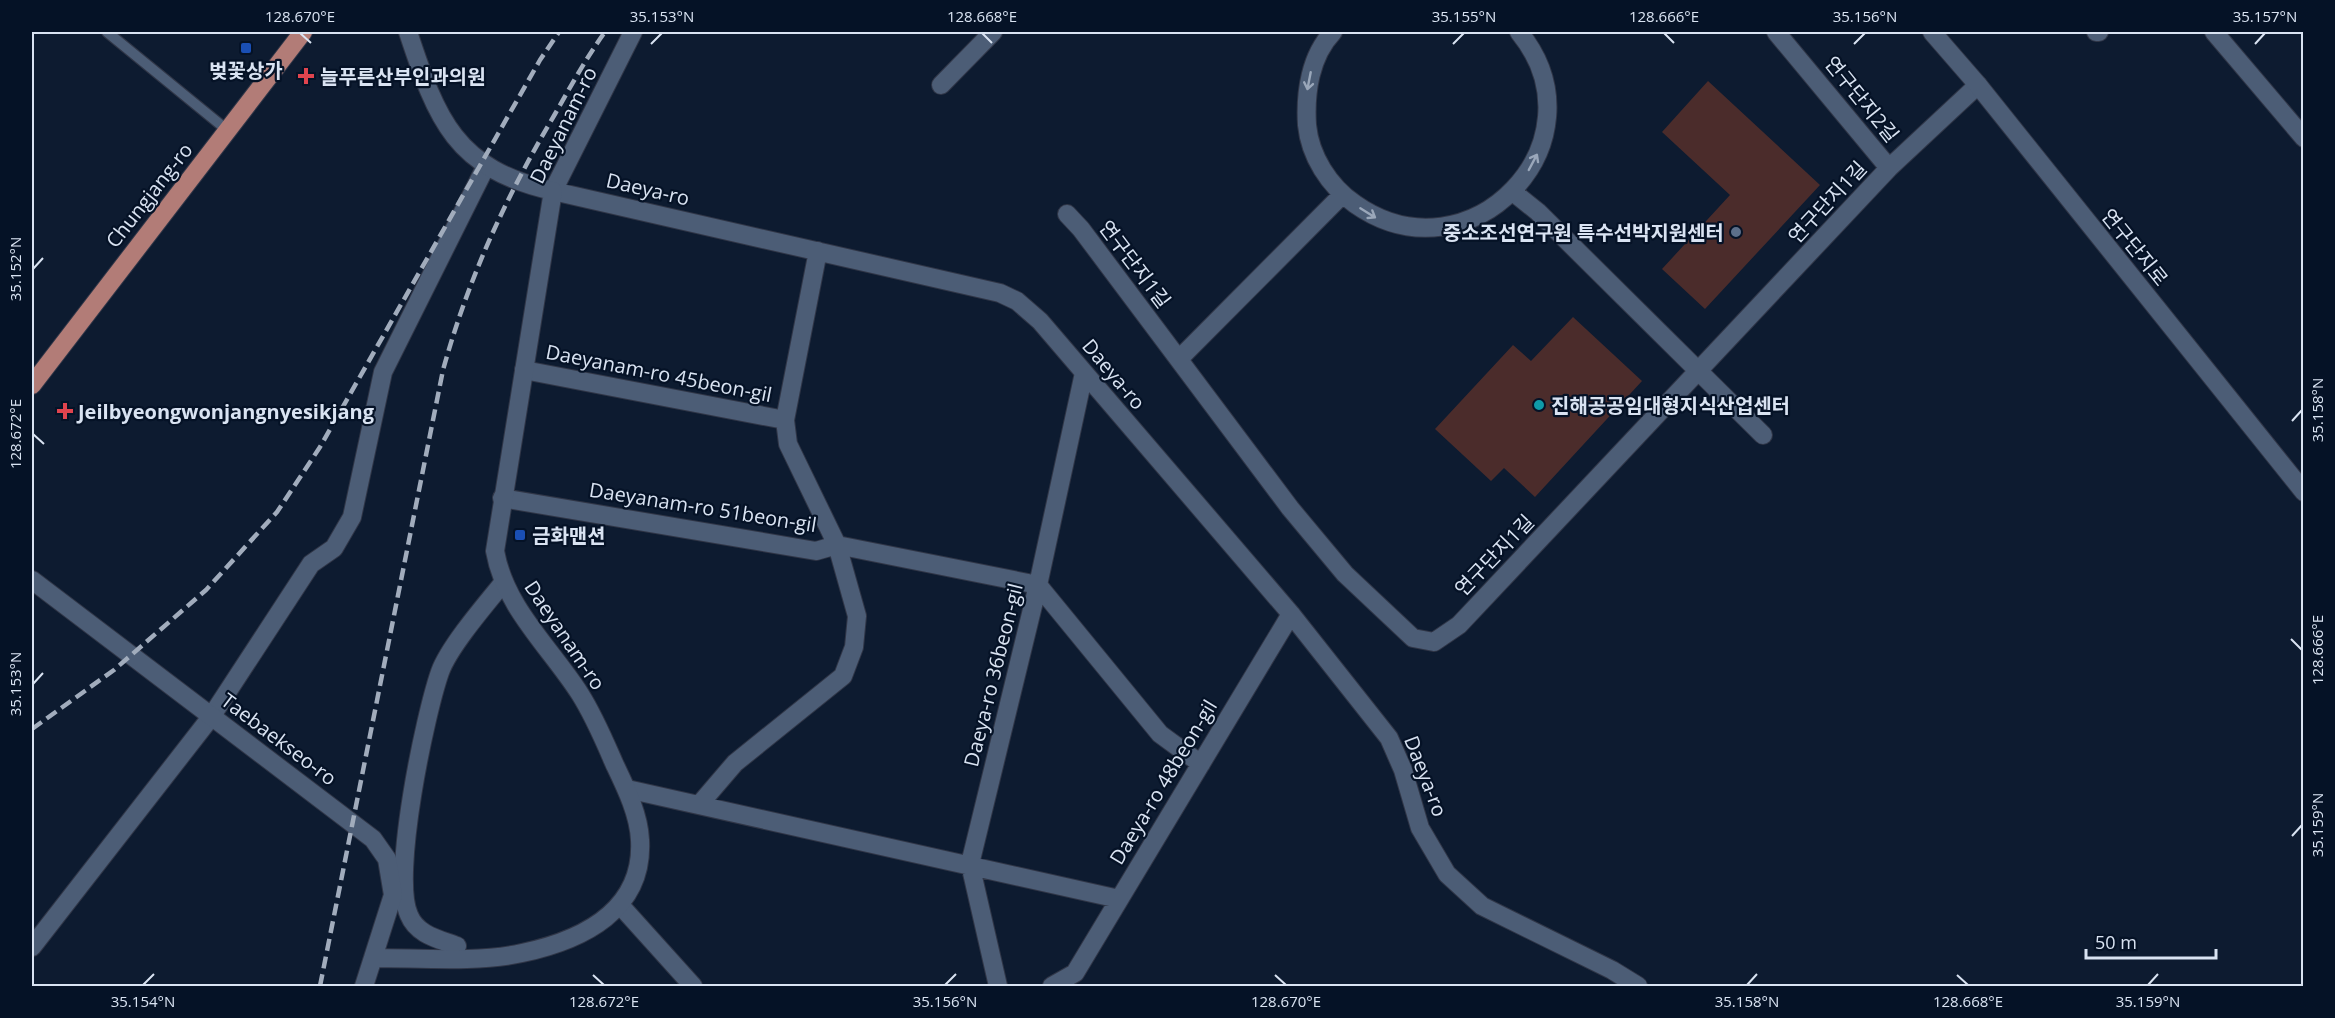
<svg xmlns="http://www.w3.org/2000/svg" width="2335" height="1018" font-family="'Open Sans','Noto Sans KR',sans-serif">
	<rect width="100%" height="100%" fill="#0d1b30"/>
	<!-- building -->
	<path fill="#4b2c2b" d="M1708,81L1820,185L1705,309L1662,269L1730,195L1662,132Z
		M1573,317L1642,381L1535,497L1504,468L1491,481L1435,429L1513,345L1531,361Z"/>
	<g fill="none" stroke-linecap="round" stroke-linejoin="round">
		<!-- lane casing -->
		<g stroke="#303647" stroke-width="12">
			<path id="lane" d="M107,32L227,130"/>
		</g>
		<!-- street casing -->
		<g stroke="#303647" stroke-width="20">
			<path id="street" d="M633,32L553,191L1000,293L1017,301L1040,321L1291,614L1389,738L1403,770L1420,828L1447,874L1482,906L1612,970L1638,986
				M1333,32C1310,56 1305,93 1307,125C1310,156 1329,186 1355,204C1470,285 1608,141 1519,32
				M1776,32L1889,168
				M2096,32H2099
				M2214,32L2304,138
				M941,85L993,32
				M1513,192L1538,212L1763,435
				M1067,214L1081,229L1290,508L1345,574L1413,638L1434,642L1459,625L1889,168L1978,85
				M1179,359L1342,195
				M524,370L785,420
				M502,498L816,551L837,545L1038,585L1160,734L1201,764
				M627,789L1119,899
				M699,805L735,763L843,676L854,647L857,616L837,545L788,444L785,420L818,251
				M620,905L693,986
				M457,946C439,939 417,935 409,915C391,876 425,715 440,672C449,647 485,605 503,583
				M32,947L211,717L311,564L334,548L352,517L383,372L486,166
				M998,986L970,864L1038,585L1084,373
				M1052,986L1075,973L1291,614"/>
		</g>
		<!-- secondary casing -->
		<g stroke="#303647" stroke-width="20">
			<path id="secondary" d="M1932,32L1978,85L2304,492
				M32,580L373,839L387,859L393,895L364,986
				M373,958C420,958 477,963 522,953C583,940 644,910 640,840C639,814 625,786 614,763C604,740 594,716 580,694C550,647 505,608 495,551L553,191C455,169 437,120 408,32"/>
		</g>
		<!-- primary casing -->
		<g stroke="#303647" stroke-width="20">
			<path id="primary" d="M32,385L303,32"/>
		</g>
		<!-- lane -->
		<use href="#lane" stroke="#4c5d76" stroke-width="10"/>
		<!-- street -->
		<use href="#street" stroke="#4c5d76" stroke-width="18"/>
		<!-- secondary -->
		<use href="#secondary" stroke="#4c5d76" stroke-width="18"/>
		<!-- primary -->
		<use href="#primary" stroke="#b27c77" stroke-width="18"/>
		<!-- rail -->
		<path stroke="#a1acbc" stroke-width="4.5" stroke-dasharray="12 6" stroke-linecap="butt" d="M32,729L114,670L206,590L277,512L320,447L540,60L559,32
			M320,986L443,370C469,276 506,197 555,114C571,86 586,58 605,32"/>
	</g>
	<!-- one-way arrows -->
	<defs><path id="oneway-shaft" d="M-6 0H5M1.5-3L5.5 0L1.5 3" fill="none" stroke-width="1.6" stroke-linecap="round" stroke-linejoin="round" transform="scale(1.5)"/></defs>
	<g stroke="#9aa7ba">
		<use href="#oneway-shaft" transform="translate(1309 81) rotate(101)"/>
		<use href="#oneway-shaft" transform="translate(1533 162) rotate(-62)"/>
		<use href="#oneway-shaft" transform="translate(1368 213) rotate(32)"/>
	</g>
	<!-- ticks -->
	<path fill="none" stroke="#d9e3f2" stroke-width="2" d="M300,33L311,43M982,33L992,43M1664,33L1674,43M651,44L662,33M1453,44L1464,33M1854,44L1865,33M2255,44L2265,33M33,269L43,258M2292,421L2302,410M33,434L44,444M2291,639L2302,650M33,684L43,673M2292,836L2302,825M593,975L604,985M1275,975L1286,985M1957,975L1968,985M143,985L154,974M945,985L956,974M1747,985L1757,974M2148,985L2158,974"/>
	<!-- markers -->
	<g fill="#1a4fb4" stroke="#051226" stroke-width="2">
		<rect x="240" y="42" width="12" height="12" rx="3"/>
		<rect x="514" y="529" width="12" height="12" rx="3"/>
	</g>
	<g fill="#e0444e" stroke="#051226" stroke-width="2">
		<path d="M303 67h6v6h6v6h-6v6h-6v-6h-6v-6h6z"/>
		<path d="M62 402h6v6h6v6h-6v6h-6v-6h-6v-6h6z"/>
	</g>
	<circle fill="#5c6f8a" stroke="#051226" stroke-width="2" cx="1736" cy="232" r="6"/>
	<circle fill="#0f9aa8" stroke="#051226" stroke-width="2" cx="1539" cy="405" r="6"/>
	<g text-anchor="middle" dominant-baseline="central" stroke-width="4.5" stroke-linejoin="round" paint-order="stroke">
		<!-- poi labels -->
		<g font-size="20" font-weight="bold" fill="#d9e3f2" stroke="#051226" text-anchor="start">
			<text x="246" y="70" text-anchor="middle">벚꽃상가</text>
			<text x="320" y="76">늘푸른산부인과의원</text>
			<text x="1724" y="232" text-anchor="end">중소조선연구원 특수선박지원센터</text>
			<text x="1551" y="405">진해공공임대형지식산업센터</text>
			<text x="78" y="411">Jeilbyeongwonjangnyesikjang</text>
			<text x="532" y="535">금화맨션</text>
		</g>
		<!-- street labels -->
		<g font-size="20" fill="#d9e3f2" stroke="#051226">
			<text transform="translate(1862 99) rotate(51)">연구단지2길</text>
			<text transform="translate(563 125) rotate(-64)">Daeyanam-ro</text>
			<text transform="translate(648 189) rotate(13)">Daeya-ro</text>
			<text transform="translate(149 195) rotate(-52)">Chungjang-ro</text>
			<text transform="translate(1827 202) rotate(-47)">연구단지1길</text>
			<text transform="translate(2135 247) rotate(51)">연구단지로</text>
			<text transform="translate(1135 264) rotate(53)">연구단지1길</text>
			<text transform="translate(659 373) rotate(11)">Daeyanam-ro 45beon-gil</text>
			<text transform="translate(1114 374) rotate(50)">Daeya-ro</text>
			<text transform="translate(703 507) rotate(9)">Daeyanam-ro 51beon-gil</text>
			<text transform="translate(1494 555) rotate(-46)">연구단지1길</text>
			<text transform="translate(565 635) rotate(56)">Daeyanam-ro</text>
			<text transform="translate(993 675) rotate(-76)">Daeya-ro 36beon-gil</text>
			<text transform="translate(279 739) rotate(37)">Taebaekseo-ro</text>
			<text transform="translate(1426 776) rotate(69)">Daeya-ro</text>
			<text transform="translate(1163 782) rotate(-59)">Daeya-ro 48beon-gil</text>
		</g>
	</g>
	<!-- border -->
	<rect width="2335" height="1018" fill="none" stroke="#051226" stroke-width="66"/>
	<!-- scale -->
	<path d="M2086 949v9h130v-9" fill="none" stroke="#d9e3f2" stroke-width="3"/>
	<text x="2095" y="949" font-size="18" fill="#d9e3f2" stroke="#051226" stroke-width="4.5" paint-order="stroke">50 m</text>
	<rect x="33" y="33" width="2269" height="952" fill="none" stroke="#d9e3f2" stroke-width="2"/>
	<g font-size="15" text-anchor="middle" fill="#d9e3f2">
		<text x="300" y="22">128.670°E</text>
		<text x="662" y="22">35.153°N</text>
		<text x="982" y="22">128.668°E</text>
		<text x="1464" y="22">35.155°N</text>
		<text x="1664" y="22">128.666°E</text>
		<text x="1865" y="22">35.156°N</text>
		<text x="2265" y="22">35.157°N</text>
		<text transform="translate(16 269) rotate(-90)" y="5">35.152°N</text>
		<text transform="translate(2318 410) rotate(-90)" y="5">35.158°N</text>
		<text transform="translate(16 434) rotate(-90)" y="5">128.672°E</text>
		<text transform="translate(2318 650) rotate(-90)" y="5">128.666°E</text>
		<text transform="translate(16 684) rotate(-90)" y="5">35.153°N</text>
		<text transform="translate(2318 825) rotate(-90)" y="5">35.159°N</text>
		<text x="143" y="1007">35.154°N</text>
		<text x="604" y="1007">128.672°E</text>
		<text x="945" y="1007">35.156°N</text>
		<text x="1286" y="1007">128.670°E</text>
		<text x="1747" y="1007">35.158°N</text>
		<text x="1968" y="1007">128.668°E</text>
		<text x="2148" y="1007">35.159°N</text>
	</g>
</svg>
